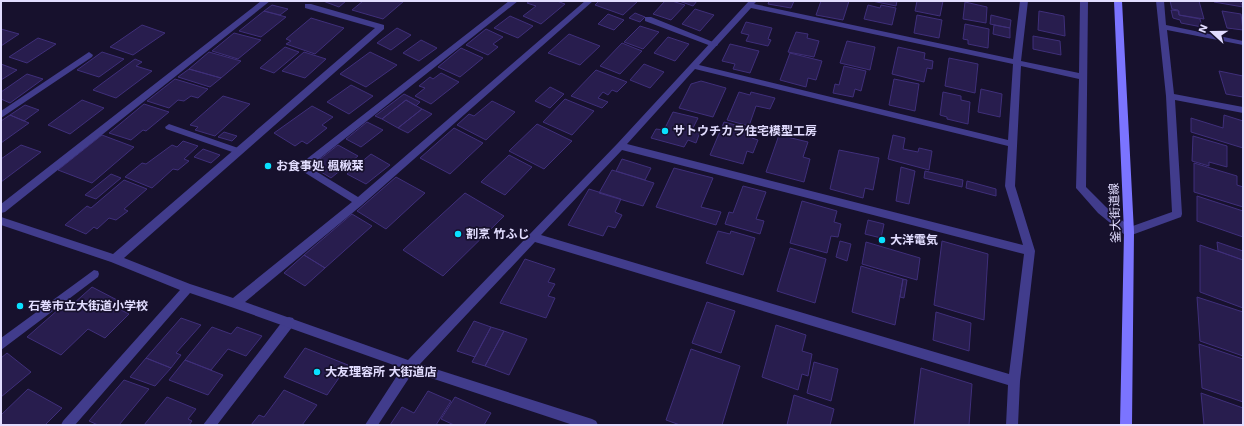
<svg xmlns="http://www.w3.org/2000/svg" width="1244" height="426" font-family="'Work Sans','Noto Sans JP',sans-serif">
	<rect width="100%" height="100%" fill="#17112d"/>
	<!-- building -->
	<path fill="#281d4e" stroke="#3f2f7a" d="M323,1H346L339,7Z
		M363,1H404L383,19L352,10Z
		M530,1H557L565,4L541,24L523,16L536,6L527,3Z
		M599,1H638L623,15L595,5Z
		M665,1H672L685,5L671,20L653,14Z
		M679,1H697L693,6Z
		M769,1H794L791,8L768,4Z
		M821,1H849L843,20L816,15Z
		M872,1H897L896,6Z
		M917,1H943L940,16L915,11Z
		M1170,1H1199L1204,19L1179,15L1178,10L1172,9Z
		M1214,1H1240L1243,7L1214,2Z
		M965,2L987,7L986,23L963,19Z
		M272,5L288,9L280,15L264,11Z
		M868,5L880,8L881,5L896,8L892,25L864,19Z
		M695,9L714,15L700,31L682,24Z
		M1171,10L1179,11V15L1200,19L1202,27L1181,23L1180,20L1173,18Z
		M264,11L286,17L261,37L239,31Z
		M1039,11L1064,16L1065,36L1038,30Z
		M1222,11L1241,14L1243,30L1227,28Z
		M635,13L645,17L640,22L629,18Z
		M608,14L624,20L614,30L598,24Z
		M917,15L942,20L939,38L914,33Z
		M991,15L1011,20L1010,28L990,24Z
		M510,16L533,26L518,38L494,28Z
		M311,18L344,28L315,54L286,44L291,41L286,39Z
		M746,22L772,28L768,39L771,40L768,46L746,41L749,35L741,33Z
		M965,24L989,29L988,48L968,44V40L963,39Z
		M142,25L165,33L133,55L110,47Z
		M994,25L1010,28V38L993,34Z
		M640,26L659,32L643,49L624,42Z
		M397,28L411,35L391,50L377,43Z
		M1,29L19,34L1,46Z
		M486,29L503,37L493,44L498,47L488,55L466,45Z
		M796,32L808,34L807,38L819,41L814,57L788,52Z
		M234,33L261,40L238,59L212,51Z
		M569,34L600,46L580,65L548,53Z
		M1033,36L1060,41L1061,55L1033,49Z
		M668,37L689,44L675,61L654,53Z
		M38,38L56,44L27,63L9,57Z
		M421,40L437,48L419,61L403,53Z
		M847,41L875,47L870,70L840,63Z
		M622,43L642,51L620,74L600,66Z
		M730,44L759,51L750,73L733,69L735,64L722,61Z
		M285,47L299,52L274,73L260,68Z
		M898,47L925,53L924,59L933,61L932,69L927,68L924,82L892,74Z
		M461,48L483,58L460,77L438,67Z
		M102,52L124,59L99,77L77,70Z
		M209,52L241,61L221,78L189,69Z
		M304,52L326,59L305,78L282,71Z
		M370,52L397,65L366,87L340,74Z
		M790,53L822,61L816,80L808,78L806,87L780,80Z
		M949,58L978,64L975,93L945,86Z
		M135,59L142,62L136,66L152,71L116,98L93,90Z
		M1,64L17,70L1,80Z
		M644,64L664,72L650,88L630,80Z
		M844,66L866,71L861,91L855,89L853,97L833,93L835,84L839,85Z
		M189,69L221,78L210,87L178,77Z
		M596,70L627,82L617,92L612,90L608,95L603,92L598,98L608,102L602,108L571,96Z
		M1219,71L1243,76V97L1226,94Z
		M441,73L459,82L431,104L415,96L425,88L419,86L430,77L433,79Z
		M27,74L43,79L10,103L1,99V92Z
		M175,79L208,89L198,98L191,96L184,101L178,100L169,108L147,101Z
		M894,79L919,84L915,111L889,105Z
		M701,81L726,88L713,117L679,108L691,84Z
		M351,85L373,96L349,114L327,102Z
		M550,87L564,94L550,108L535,101Z
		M981,89L1002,94L1000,117L978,112Z
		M739,92L750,95L751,92L775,98L770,109L756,106L749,126L727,120Z
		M943,92L961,96V100L970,102L968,124L947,119V117L940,115Z
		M404,94L420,102L416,106L406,100L382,119L375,116Z
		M223,96L250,104L215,136L195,130L198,127L190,125Z
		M565,99L594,111L572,135L543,122Z
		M82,100L104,108L70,134L48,125Z
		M406,100L422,109L398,128L382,119Z
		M492,101L515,112L486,140L457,125L469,114L474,116Z
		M144,104L169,112L146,131L143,130L131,140L109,133Z
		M25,105L39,110L24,121L10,115Z
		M312,106L333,117L322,125L327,128L307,144L302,141L295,146L274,133Z
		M422,109L432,114L408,133L398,128Z
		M673,112L698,118L692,130L700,132L696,143L688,140L684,147L651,138L656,129L664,130Z
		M10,115L29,123L1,143V121Z
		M1224,115L1243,121V148L1191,132V118L1223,128Z
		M367,122L383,130L361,147L346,139Z
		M724,122L755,130L752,138L758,140L753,153L747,151L743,164L710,155Z
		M537,124L572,141L544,169L509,151Z
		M454,128L483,143L450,174L420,158Z
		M224,132L237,136L232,141L218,137Z
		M102,135L134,147L92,183L58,170Z
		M779,135L808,142L803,157L810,159L804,182L766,172Z
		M893,135L905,138L903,149L918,152L919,148L932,151L929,170L888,159Z
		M1193,136L1227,146V167L1209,162V166L1192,161Z
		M183,141L198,146L184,159L189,161L178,170L173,169L152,188L125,177L142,163L146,164L172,145L177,147Z
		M21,145L41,152L1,182V159Z
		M338,145L358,156L331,178L311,166Z
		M203,149L220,155L211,163L194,157Z
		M839,150L879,158L873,190L865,188L863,198L830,189Z
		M371,154L390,165L366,184L347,174Z
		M509,155L532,167L505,195L481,182Z
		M622,159L651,168L645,180L616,171Z
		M1194,163L1237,176V185L1243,187V207L1194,192Z
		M901,167L915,171L909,204L896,201Z
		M674,168L713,178L701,207L721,212L716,225L656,207Z
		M612,170L654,183L643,206L599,193Z
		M925,171L963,180L962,187L924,178Z
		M111,174L121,178L96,199L85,195Z
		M396,177L425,193L386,229L357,211Z
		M124,180L147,189L124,209L128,211L116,220L109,218L97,229L94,227L86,234L65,225L87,206L91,208Z
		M967,181L996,189V196L966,188Z
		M743,186L766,192L756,219L764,221L760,234L725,224L729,212L733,213Z
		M589,189L621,199L615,212L622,215L615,228L608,226L603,236L568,225Z
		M465,193L504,216L443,276L403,250Z
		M1197,196L1243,211V237L1197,221Z
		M802,201L837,211L834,222L841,224L838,237L831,236L827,253L790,243Z
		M352,214L372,226L325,268L304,255Z
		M868,220L884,224L881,238L865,234Z
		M718,231L730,234L731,231L755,238L743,275L706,263Z
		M840,241L851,244L847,261L836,257Z
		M942,241L988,254L984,320L934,305Z
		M866,242L920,258L917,280L862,264Z
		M1217,242L1243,251V260L1218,251Z
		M1200,245L1243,260V308L1200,292Z
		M790,248L826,259L815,303L777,291Z
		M304,255L325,268L305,286L284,273Z
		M525,259L555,269L548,282L555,284L548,296L555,298L546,318L500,303Z
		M861,266L903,279L895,325L852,312Z
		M903,279L907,280L904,298L900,297Z
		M92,287L119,301L113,306L129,314L105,338L88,329L61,355L27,337L68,301L73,304Z
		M1197,297L1243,312V356L1200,341Z
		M707,302L735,311L721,353L692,343Z
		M936,312L971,323L969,351L933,340Z
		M181,318L201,325L176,353L181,355L171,368L146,358Z
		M474,321L491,327L475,357L457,351Z
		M776,325L806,335L802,351L812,354L808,376L802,374L798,390L762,377Z
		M212,327L231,334L237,327L262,336L246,356L228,349L211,370L185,360Z
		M491,327L504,331L485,366L472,362Z
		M504,331L527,339L509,375L485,366Z
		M1199,344L1243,359V402L1202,388Z
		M305,348L348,365L327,395L284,377Z
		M691,349L740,366L722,425H680L666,420Z
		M7,353L31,372L1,397V358Z
		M146,358L171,368L155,386L130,377Z
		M185,360L223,375L208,395L169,380Z
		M814,362L838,369L831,401L807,393Z
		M921,368L972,384L969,425H914Z
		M124,380L149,389L119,425H98L89,421Z
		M28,389L62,408L45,425H1V415Z
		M284,390L317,405L302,425H251L259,415L264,417Z
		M428,391L451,401L436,425H390L402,407L414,413Z
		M1201,393L1243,408V425H1204Z
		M794,395L834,409L830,425H787Z
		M167,397L196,409L188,419L192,421L189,425H144Z
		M455,397L491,413L484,425H454L441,419Z"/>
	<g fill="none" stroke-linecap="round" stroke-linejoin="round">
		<!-- lane -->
		<path fill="#413c8c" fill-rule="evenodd" d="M645,17H651L718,44L717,46H711L645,21Z
			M89,52L93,55L92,57L1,118V111Z
			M169,124L241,149L243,151L238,154L166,129L165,127Z
			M94,270L98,271L99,274L98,277L1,350V338Z
			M289,317L293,318L295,322L293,326L217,425H203L285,318Z"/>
		<!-- street -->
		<path fill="#413c8c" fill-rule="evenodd" d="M261,1H270L5,212L1,213V204Z
			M509,1H518L309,167L358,197L585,1H593L362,205L245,302L408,360L617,144L749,1H757L754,4L1013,59L1020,1H1028L1021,61L1079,73L1080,1H1088L1086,187L1106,207L1130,227L1172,212L1166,96L1156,1H1164L1166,25L1243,41V45L1167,30L1174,94L1243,107V113L1175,100L1182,214L1181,217L1129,236L1125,235L1098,213L1076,188L1079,79L1021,66L1015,186L1035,251L1020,381L1018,425H1006L1008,385L535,242L420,364L592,419L596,421L598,425H573L413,372L378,425H365L402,368L234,308L190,293L75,425H61L63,421L180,290L111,262L1,225V217L113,254L375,28L305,8V4H311L384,25V29L124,258L190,284L233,298L352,202L299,169L297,167L299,165ZM751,8L1013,64L1008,140L699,65ZM695,69L1008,146L1005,186L1023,245L627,144ZM622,150L1024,254L1009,374L541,235Z"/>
		<!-- secondary -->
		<path fill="#7b74ff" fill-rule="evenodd" d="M1114,1H1122L1134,232L1132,425H1120L1124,232Z"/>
	</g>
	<!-- markers -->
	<g fill="#09e1ff" stroke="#17112d" stroke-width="1.5">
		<circle cx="665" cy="131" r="4"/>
		<circle cx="268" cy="166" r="4"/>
		<circle cx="458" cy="234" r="4"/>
		<circle cx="882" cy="240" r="4"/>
		<circle cx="20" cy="306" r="4"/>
		<circle cx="317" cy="372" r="4"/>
	</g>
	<g text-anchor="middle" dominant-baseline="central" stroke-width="3.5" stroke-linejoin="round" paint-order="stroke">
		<!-- poi labels -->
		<g font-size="12" font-weight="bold" fill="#e2ddff" stroke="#17112d" text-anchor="start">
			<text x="673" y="131">サトウチカラ住宅模型工房</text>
			<text x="276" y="166">お食事処 楓楸栞</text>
			<text x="466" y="234">割烹 竹ふじ</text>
			<text x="890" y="240">大洋電気</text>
			<text x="28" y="306">石巻市立大街道小学校</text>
			<text x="325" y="372">大友理容所 大街道店</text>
		</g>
		<!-- street labels -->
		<g font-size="12" fill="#e2ddff" stroke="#17112d">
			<text transform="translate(1115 213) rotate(-92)">釜大街道線</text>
		</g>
	</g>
	<!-- border -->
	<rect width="1244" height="426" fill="none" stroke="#e2ddff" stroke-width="4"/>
	<!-- north arrow -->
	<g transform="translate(1212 32) rotate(291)" stroke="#17112d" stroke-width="3" paint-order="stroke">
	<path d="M0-3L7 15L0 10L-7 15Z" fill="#e2ddff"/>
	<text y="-6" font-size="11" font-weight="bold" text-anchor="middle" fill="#e2ddff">N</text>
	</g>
</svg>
